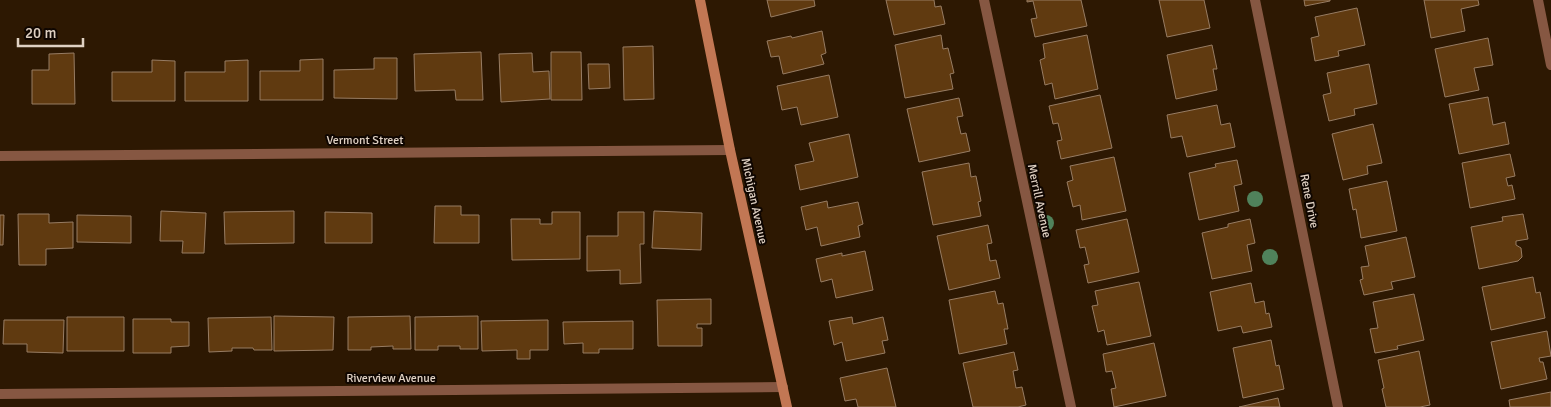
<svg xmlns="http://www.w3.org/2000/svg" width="1551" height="407" font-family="Signika,sans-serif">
	<rect width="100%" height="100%" fill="#2d1802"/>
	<!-- building -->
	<path fill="#603a10" stroke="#977c63" d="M767,0H814L815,6L771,17Z
		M886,0H934L935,7L941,6L945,24L894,35Z
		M1027,0H1081L1087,26L1035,37L1031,19L1037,18L1033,1L1027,2Z
		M1159,0H1204L1210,28L1167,37Z
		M1304,0H1330V1L1305,6Z
		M1424,0H1478L1479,5L1461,9L1465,31L1431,38Z
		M1357,8L1365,45L1338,51L1339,56L1315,61L1311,38L1319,36L1315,17Z
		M822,31L826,53L821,55L824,64L783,74L779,56L771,57L767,41L791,36L792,38Z
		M941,35L943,49L948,48L954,73L950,74L953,89L905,98L895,45Z
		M1087,35L1098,89L1055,99L1052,83L1045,85L1040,60L1045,58L1043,44Z
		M1488,38L1493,65L1474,68L1479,90L1445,97L1435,49Z
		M1212,45L1217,69H1213L1217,90L1176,99L1167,55Z
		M653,46L654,99L624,100L623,47Z
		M481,52L483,100H456L455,90L415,91L414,54Z
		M551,52H581L582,100H551Z
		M74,53L75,104H32V70H49V54Z
		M532,53L533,72L549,71L550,99L501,102L499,54Z
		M374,58H397V99L334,98V70L374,69Z
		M323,59V100H260V71H300V60Z
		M152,60L175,61V101H112V72H152Z
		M248,60V101H185V72H225V61Z
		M588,64H609L610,88L589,89Z
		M1369,64L1377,104L1354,109L1355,115L1329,121L1323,95L1331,93L1327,73Z
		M829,75L838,117L801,125L797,107L782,110L777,86Z
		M1100,95L1112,148L1061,159L1057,141L1062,140L1058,123L1053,124L1049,106Z
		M1488,97L1493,125L1505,122L1509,144L1459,154L1449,104Z
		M959,98L963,116L957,117L961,134L966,133L970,151L919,162L907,109Z
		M1217,105L1221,125L1230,123L1235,147L1187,157L1182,136L1171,138L1167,115Z
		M1373,124L1382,163L1367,166L1368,174L1343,180L1332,134Z
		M849,134L858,177L800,190L795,165L814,161L809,143Z
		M1510,154L1515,176L1506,178L1508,186L1512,185L1515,199L1470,208L1462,163Z
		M1114,157L1126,211L1082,220L1080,205L1073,207L1067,182L1073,180L1070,166Z
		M1237,160L1242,184L1234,186L1239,211L1199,220L1189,173L1216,167L1215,164Z
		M969,163L971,177L976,176L981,201L978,202L981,216L933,225L922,172Z
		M1387,181L1397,231L1361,238L1356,209L1353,210L1349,189Z
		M827,201L828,208L858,202L863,224L858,226L860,237L821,246L817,227L806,230L801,207Z
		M435,206H461V215H479V243H434Z
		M161,211L206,213L204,253H182L183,241H160Z
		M294,211V243L225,244L224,212Z
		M654,211L702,213L701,250L652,248Z
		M325,212L372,213V243H325Z
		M552,212H580V259L512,260L511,219H540V224H552Z
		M618,212H644V244H640L641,283L620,284V270L587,271V236H618Z
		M18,214H49V223L73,222V248L46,249V265H19Z
		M1523,214L1528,239L1516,241V245L1521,248L1522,257L1518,261L1479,269L1471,227L1503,221L1502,217Z
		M0,215H4L3,245H0Z
		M77,215L131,216V243L77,242Z
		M1127,219L1139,272L1088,283L1084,265L1089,264L1085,247L1080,248L1076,230Z
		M1250,219L1255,243L1247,245L1252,271L1212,279L1202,233L1228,227V224Z
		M988,225L992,243L987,244L990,261L996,260L1000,278L949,290L937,236Z
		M1406,237L1415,277L1391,282L1393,289L1364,295L1360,280L1363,279L1361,267L1369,266L1365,246Z
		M865,251L873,290L836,298L832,279L821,282L816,259L842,253V256Z
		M1533,277L1536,293L1540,292L1545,318L1491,330L1482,287Z
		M1139,282L1151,336L1107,345L1104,330L1098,332L1092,306L1098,305L1095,291Z
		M1251,283L1255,303L1264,301L1266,314L1269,313L1272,327L1243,333L1241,326L1218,331L1210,292Z
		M995,291L998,304L1003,303L1008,329H1004L1007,344L959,354L949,300Z
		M1414,294L1424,340L1397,346L1398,349L1375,353L1370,329L1378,328L1373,302Z
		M711,299V324H697V328H702V346H658L657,300Z
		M274,316L334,317L333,350L274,351Z
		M410,316L411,349H393V346L371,347V350H348V317Z
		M478,316V349H460V346H438V350H415V317Z
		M67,317H124V351H67Z
		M271,317L272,350H254L253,348H232V351L209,352L208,318Z
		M852,317L853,324L883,317L888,340L882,341L885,353L846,361L842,342L834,345L829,321Z
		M133,319H171V322H189V346L171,347V353H133Z
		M4,320H64L63,353L27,352V344H3Z
		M548,320V350H530V359H517V350L482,351L481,321Z
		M633,321V349H599V353H583V343L564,344L563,322Z
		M1547,331L1551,356L1539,358L1540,362H1543L1547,379L1501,389L1491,342Z
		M1271,340L1276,366L1279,365L1284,389L1243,398L1233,348Z
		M1154,343L1166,396L1114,407L1111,389L1116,388L1112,371L1106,372L1103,354Z
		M1419,351L1430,405L1420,407H1386L1382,389L1384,388L1378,360Z
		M1014,352L1018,370L1013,371L1016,388L1022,387L1026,405L1018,407H973L963,363Z
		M887,368L896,407H858L856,399L845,401L840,378Z
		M1551,392V407H1510L1509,400Z
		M1278,398L1280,407H1239Z"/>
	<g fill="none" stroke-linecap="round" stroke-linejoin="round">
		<!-- street -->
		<path stroke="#865742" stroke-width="10" d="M984,0L1071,407
			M1255,0L1338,407
			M1538,0L1551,65
			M0,156L730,150
			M0,394L783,387"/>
		<!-- secondary -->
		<path stroke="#c27754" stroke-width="10" d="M700,0L730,150L787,407"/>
	</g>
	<!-- trees -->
	<g fill="#50825b">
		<circle cx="1255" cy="199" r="8"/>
		<circle cx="1046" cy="223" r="8"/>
		<circle cx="1270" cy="257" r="8"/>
	</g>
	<g text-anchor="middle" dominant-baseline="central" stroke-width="4" stroke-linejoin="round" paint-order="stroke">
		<!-- street labels -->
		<g font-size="12" fill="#e0d1c3" stroke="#0f0601">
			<text x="365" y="140">Vermont Street</text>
			<text transform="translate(754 201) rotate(78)">Michigan Avenue</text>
			<text transform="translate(1039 201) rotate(78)">Merrill Avenue</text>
			<text transform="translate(1309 201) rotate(79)">Rene Drive</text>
			<text x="391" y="378">Riverview Avenue</text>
		</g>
	</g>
	<!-- scale -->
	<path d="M18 38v8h65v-8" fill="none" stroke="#e0d1c3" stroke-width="2.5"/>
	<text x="25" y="38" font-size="15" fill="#e0d1c3" stroke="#0f0601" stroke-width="4" paint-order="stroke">20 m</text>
</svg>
